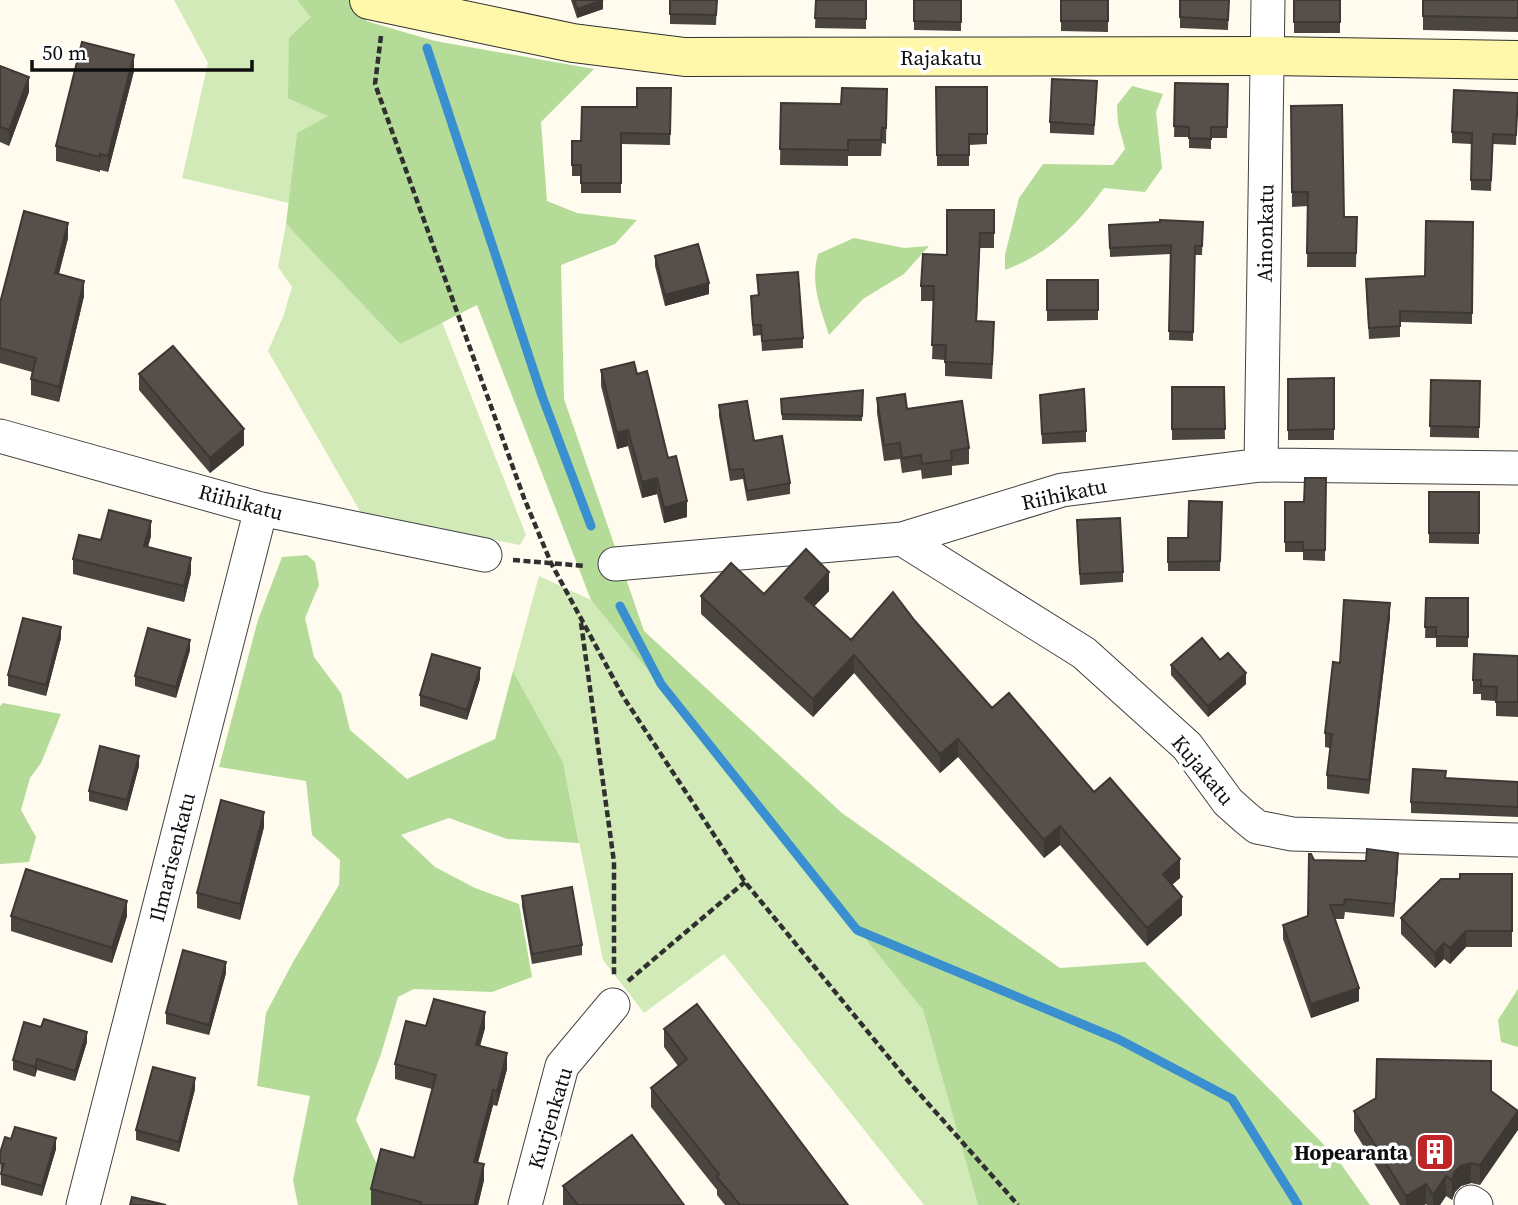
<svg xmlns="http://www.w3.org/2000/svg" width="1518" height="1205" font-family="'Source Serif 4',serif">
	<rect width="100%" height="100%" fill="#fffcef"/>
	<!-- green -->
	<path fill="#d1eab8" d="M174,0H297L311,16L329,116L297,133L289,203L182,178L208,63Z
		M286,224L400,344L442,322L526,535L520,545L361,513L268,351L283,317L292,287L278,267Z
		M539,576L591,600L923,1010L978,1205H924L724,954L644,1013L603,960L563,762L513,671Z"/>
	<!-- forest -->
	<path fill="#b4db97" d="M297,0H370L366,21L435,41L594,69L541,122L547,201L577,213L637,220L615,244L561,265L564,399L644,631L842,813L1060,968L1145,962L1336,1157L1370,1205H978L923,1010L591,600L477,305L400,344L286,224L297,133L328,116L288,98L289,38L311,17Z
		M1132,86L1163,94L1156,112L1162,168L1145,192L1104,188C1076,226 1050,253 1005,270V255L1019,198L1043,164L1113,165L1125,149L1118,123L1117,105Z
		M854,238L904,248L929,246L904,274L863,299L829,335C820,307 810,283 818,254Z
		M307,555L315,562L319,585L305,618L314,657L341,693L350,730L407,779L495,739L513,671L563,762L579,843L507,839L449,818L401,835L435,867L475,888L519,904L532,977L492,992L414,989L398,997L381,1054L356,1120L388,1188L381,1205H298L293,1180L310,1096L257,1086L266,1013L293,962L339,885L340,860L312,835L306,781L219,767L258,620L282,557Z
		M3,703L61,714L41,763L30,778L21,810L36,837L29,862L0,864V706Z
		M1518,989V1047L1501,1042L1498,1020Z"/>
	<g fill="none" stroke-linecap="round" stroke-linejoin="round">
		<!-- stream -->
		<path stroke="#398fcf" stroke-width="9" d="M427,48L542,396L591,526
			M620,606L661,684L857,930L1118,1039L1232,1099L1298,1205"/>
		<!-- street casing -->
		<g stroke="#414141" stroke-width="35">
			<path id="street" d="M0,436L261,509L485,555
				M1261,465L1268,0
				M902,539L1084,653L1187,746L1228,802L1246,818L1257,827L1292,834L1518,840
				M615,564L902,539L1062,490L1261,465L1518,468
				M1471,1202L1476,1205
				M83,1205L261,509
				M525,1205L562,1066L613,1005"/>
		</g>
		<!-- secondary casing -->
		<g stroke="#303030" stroke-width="40">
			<path id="secondary" d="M369,0L573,43L685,57L1267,56L1518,60"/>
		</g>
		<!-- path -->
		<path stroke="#303030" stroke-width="4.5" stroke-dasharray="7 3.5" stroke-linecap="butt" d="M381,36L375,84L524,498L551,563L624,698L745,882L909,1082L1018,1205
			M513,560L585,566
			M581,623L614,862V976
			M628,981L745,882"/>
		<!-- street -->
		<use href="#street" stroke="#fff" stroke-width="33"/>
		<!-- secondary -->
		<use href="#secondary" stroke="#fff8aa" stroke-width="38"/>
	</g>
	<!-- wall -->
	<path fill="#4b4540" d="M571,0H603V9L577,18Z
		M670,0H717L716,25L670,24Z
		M816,0H866V29L815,28Z
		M914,0H961V31L914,30Z
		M1061,0H1108V32L1061,31Z
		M1180,0H1229L1228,30L1180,28Z
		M1294,0H1340V33H1294Z
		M1423,0H1518V32L1423,30Z
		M0,66L29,92L9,146L0,142Z
		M134,71L108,172L100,170V172L56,161V146Z
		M1175,83L1228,84L1227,138H1211V149L1189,148V137H1174Z
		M936,87H987V144L969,145V166H937Z
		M671,88L670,145L621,144V193H581V176H572V141H581L637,107Z
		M887,89L886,144L882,143L881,156H848V166L780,165L781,103L841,104Z
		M1097,91L1094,135L1050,133V122Z
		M1518,93L1516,145L1493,144L1491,191L1471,190V144L1452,143V132Z
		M1291,106L1344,217H1357L1356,267H1307L1308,206L1292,207Z
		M994,210V248H980L977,321L994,336L992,379L945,376V360L932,359L934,301H921V286L947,255Z
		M1203,222L1202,255H1195L1193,341L1169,340L1171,254L1110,257L1109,225Z
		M1473,222L1472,324L1400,322V337L1369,339L1366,290L1425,276Z
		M68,238L59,274L84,296L59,402L31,395V379L32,372L0,363V303Z
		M655,256L709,294L665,306L655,266Z
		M757,275L803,338V348L762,351L761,335L753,336L751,307V296H758Z
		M1047,280H1098V320L1047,321Z
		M601,370L637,374L668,458L687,517L664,523L657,494L642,498L628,446L617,449L601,386Z
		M139,374L244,445L210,473L139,390Z
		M1334,378V440H1288V379Z
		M1431,380L1480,381L1479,438L1430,437Z
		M1172,387H1224L1225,439L1172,440Z
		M863,390L862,421L782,420L781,399Z
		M1040,395L1086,431V442L1042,444Z
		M877,398L907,409L969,448V464L952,466V475L922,479L921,470L902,473L900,459L884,461L877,413Z
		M719,405L754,441L790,483V494L747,501L743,479L730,481L719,416Z
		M1326,478L1325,561L1303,560V552H1285V502H1304Z
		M1429,492H1479V544L1429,543Z
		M1222,502L1220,571H1168V538H1188Z
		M1077,531L1123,572V582L1080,585Z
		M151,536L148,547L191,573L184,602L73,574V559L101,540Z
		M829,591L814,606L851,640L915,621L992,708L1094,792L1180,878L1172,885L1182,915L1147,946L1060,845L1044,858L958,757L940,773L854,673L813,717L701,614V596Z
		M1426,598H1468V647H1436V638H1425Z
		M1390,617L1369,794L1327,789V775L1330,748L1325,747V733L1340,663Z
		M61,638L46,696L8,686V675Z
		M190,650L176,698L135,686V676Z
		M1518,656V717L1496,716V701L1481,700V694H1473V680Z
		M1220,660L1246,684L1208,717L1171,675V665Z
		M480,679L467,720L420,706V695Z
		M139,766L127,811L89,801V791Z
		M1446,778L1518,782V817L1411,813V802Z
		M264,827L240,920L197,908V893Z
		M1314,860L1398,866L1394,917L1345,912L1344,919H1334L1359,1001L1311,1018L1283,939V925L1308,916Z
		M1512,874V947H1466L1450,964L1444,959L1435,968L1401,934V918L1460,879Z
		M522,896L582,945V955L532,964L522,906Z
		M11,916H127L112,963L11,931Z
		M226,973L209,1035L166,1024V1013Z
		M426,1026L485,1028L480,1046L507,1069L497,1106L493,1105L478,1163L484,1180L478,1205H371V1189L414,1158L432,1089L395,1079V1064Z
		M664,1029L848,1205H725L717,1195V1190L651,1107V1088L678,1066L664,1047Z
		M87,1042L75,1081L37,1070L35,1077L13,1070V1060Z
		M1491,1061L1480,1185L1471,1183L1461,1186L1455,1192L1452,1200L1446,1196L1440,1205H1427L1426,1204L1424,1205H1400L1354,1131V1111Z
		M195,1089L179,1152L136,1140V1130Z
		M11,1139L56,1149L42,1196L1,1185L0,1153Z
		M563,1186L684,1205H563Z"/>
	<!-- shaded-wall -->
	<path fill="#3d3834" d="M603,0V9L577,18V9Z
		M134,55V71L108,172V156Z
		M29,77V92L9,146V130Z
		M68,223V238L55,288V273Z
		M84,281V296L59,402V387Z
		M709,283V294L665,306V295Z
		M244,429V445L210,473V458Z
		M628,430V446L617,449V433Z
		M657,478V494L642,498V482Z
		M687,501V517L664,523V508Z
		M151,521V536L144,561V546Z
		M191,558V573L184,602V586Z
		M829,572V591L805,616V598Z
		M1390,603V617L1369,794V780Z
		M61,627V638L46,696V685Z
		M190,640V650L176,698V687Z
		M854,655V673L813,717V699Z
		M480,668V679L467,720V710Z
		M1246,673V684L1208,717V706Z
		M958,739V757L940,773V754Z
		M139,756V766L127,811V800Z
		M264,812V827L240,920V904Z
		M1060,826V845L1044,858V840Z
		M1398,853V866L1394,917V904Z
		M1180,859V878L1163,892V874Z
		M1182,897V915L1147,946V928Z
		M127,901V916L112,963V948Z
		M1466,931V947L1450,964V948Z
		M1444,943V959L1435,968V953Z
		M226,962V973L209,1035V1025Z
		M1359,988V1001L1311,1018V1004Z
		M485,1012V1028L476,1060V1045Z
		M87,1032V1042L75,1081V1071Z
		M507,1053V1069L497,1106V1091Z
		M37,1059V1070L35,1077V1067Z
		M195,1078V1089L179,1152V1142Z
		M493,1090V1105L474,1177V1162Z
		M1518,1111V1130L1480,1185V1165Z
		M56,1138V1149L42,1196V1186Z
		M1471,1163V1183L1461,1186L1455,1192L1452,1200V1180L1455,1172L1461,1166Z
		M484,1164V1180L478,1205H474Z
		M1446,1176V1196L1440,1205H1433V1195Z
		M1426,1184V1204L1424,1205H1406V1196Z"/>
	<!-- building -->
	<path fill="#57504a" stroke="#3d3834" stroke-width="2" d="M574,0H603L577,9Z
		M670,0H717L716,15L670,14Z
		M816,0H866V19L815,18Z
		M914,0H961V22L914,21Z
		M1061,0H1108V21H1061Z
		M1180,0H1229L1228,20L1180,17Z
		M1294,0H1340V22H1294Z
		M1423,0H1518V18L1423,16Z
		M82,42L134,55L108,156L100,154V157L56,146Z
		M0,66L29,77L9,130L0,127Z
		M1052,79L1097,81L1094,125L1050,122Z
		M1175,83L1228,84L1227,127H1211V139L1189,138V127L1174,126Z
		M936,87H987V134H969V155H937Z
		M637,88H671L670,134L621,133V183H581V165H572V141H581L582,107H637Z
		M842,88L887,89L886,128H882L881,140H848V150L780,149L781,103L841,104Z
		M1454,90L1518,93L1516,135L1493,134L1491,180H1471L1472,133L1452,132Z
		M1342,105L1344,217H1357L1356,253H1307L1308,192H1292L1291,106Z
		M947,210H994V233H980L976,321L994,322L992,364L945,362L946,345H932L934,286H921L923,254L947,255Z
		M24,211L68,223L55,273L84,281L59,387L31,379L36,358L0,348V303Z
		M1160,220L1203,222L1202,246H1195L1193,332L1169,331L1171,245L1110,248L1109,225L1160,222Z
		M1426,221L1473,222L1472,313L1400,311V326L1369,328L1366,279L1425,276Z
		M698,244L709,283L665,295L655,256Z
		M798,272L803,338L762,341L761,325H753L751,296L759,295L757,275Z
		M1047,280H1098V310H1047Z
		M173,346L244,429L210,458L139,374Z
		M634,362L637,374L647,371L668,458L676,456L687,501L664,508L657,478L642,482L628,430L617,433L601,370Z
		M1334,378V429L1288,430V379Z
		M1431,380L1480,381L1479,427L1430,426Z
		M1172,387H1224L1225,429H1172Z
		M1084,389L1086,431L1042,434L1040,395Z
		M863,390L862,416L782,414L781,399Z
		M905,394L907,409L962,401L969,448L951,451L952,460L922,464L921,455L902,458L900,443L884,445L877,398Z
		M747,401L754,441L782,436L790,483L747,491L743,469L730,470L719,405Z
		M1305,478H1326L1325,550H1303V542H1285V502H1304Z
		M1429,492H1479V533H1429Z
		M1189,501L1222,502L1220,561L1168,562V538H1188Z
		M109,510L151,521L144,546L191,558L184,586L73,559L79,535L101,540Z
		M1120,518L1123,572L1080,574L1077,520Z
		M806,549L829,572L805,598L851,640L893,592L915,621L992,708L1009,693L1094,792L1110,778L1180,859L1163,874L1182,897L1147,928L1060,826L1044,840L958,739L940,754L854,655L813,699L701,596L731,563L764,594Z
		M1426,598H1468V637L1436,636V627H1425Z
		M1344,600L1390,603L1369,780L1327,775L1332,734L1325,733L1333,662L1340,663Z
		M23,618L61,627L46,685L8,675Z
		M148,628L190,640L176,687L135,676Z
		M1202,638L1220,660L1228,653L1246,673L1208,706L1171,665Z
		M432,654L480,668L467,710L420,695Z
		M1474,654L1518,656V702H1496L1497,687L1481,686V680H1473Z
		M100,746L139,756L127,800L89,791Z
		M1413,769L1446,771L1445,778L1518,782V807L1411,802Z
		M221,800L264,812L240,904L197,893Z
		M1367,849L1398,853L1394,904L1345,899L1344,905H1330L1359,988L1311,1004L1283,925L1308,916L1309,854H1311L1314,860L1366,861Z
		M26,869L127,901L112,948L11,916Z
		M1460,874H1512V931H1466L1450,948L1444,943L1435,953L1401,918L1441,879H1460Z
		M572,887L582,945L532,954L522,896Z
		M183,950L226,962L209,1025L166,1013Z
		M434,999L485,1012L476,1045L507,1053L497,1091L493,1090L474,1162L484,1164L474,1205H420L421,1202L371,1189L381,1149L414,1158L436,1075L395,1064L406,1021L426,1026Z
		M697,1004L848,1205H740L717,1177L719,1174L651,1088L687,1059L664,1029Z
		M44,1019L87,1032L75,1071L37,1059L35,1067L13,1060L24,1022L41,1027Z
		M1377,1059L1491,1061V1091L1518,1111L1480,1165L1471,1163L1461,1166L1455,1172L1452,1180L1446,1176L1433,1195L1426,1184L1406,1196L1354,1111L1376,1098Z
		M153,1067L195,1078L179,1142L136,1130Z
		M15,1127L56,1138L42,1186L1,1174L4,1164L0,1163V1153L5,1137L11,1139Z
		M632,1135L684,1205H578L563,1186Z
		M132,1197L166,1205H130Z"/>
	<!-- icons -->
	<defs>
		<g id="building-square" transform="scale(2.0125)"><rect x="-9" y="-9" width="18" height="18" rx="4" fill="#c02426" stroke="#fff"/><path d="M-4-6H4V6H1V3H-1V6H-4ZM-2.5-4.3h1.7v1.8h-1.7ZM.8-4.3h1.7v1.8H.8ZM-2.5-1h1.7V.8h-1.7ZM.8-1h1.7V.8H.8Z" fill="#fff"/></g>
	</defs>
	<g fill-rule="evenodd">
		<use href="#building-square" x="1435" y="1152"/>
	</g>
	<g text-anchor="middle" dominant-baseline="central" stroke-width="7" stroke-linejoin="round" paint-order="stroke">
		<!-- street labels -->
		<g font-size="21" fill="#0e0e0e" stroke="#fff">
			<text x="941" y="57">Rajakatu</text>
			<text transform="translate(1265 233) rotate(-89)">Ainonkatu</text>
			<text transform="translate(1064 494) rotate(-12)">Riihikatu</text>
			<text transform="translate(241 502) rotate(15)">Riihikatu</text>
			<text transform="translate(1203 770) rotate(50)">Kujakatu</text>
			<text transform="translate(172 857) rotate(-76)">Ilmarisenkatu</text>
			<text transform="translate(550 1118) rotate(-73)">Kurjenkatu</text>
		</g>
		<!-- poi labels -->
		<g font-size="21" font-weight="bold" fill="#0e0e0e" stroke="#fff" text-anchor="end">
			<text x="1408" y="1152">Hopearanta</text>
		</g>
	</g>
	<!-- scale -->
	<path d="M32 60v10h220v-10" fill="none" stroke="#0e0e0e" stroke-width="3.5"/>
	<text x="42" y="60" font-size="21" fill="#0e0e0e" stroke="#ffffff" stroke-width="5" paint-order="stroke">50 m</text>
</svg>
